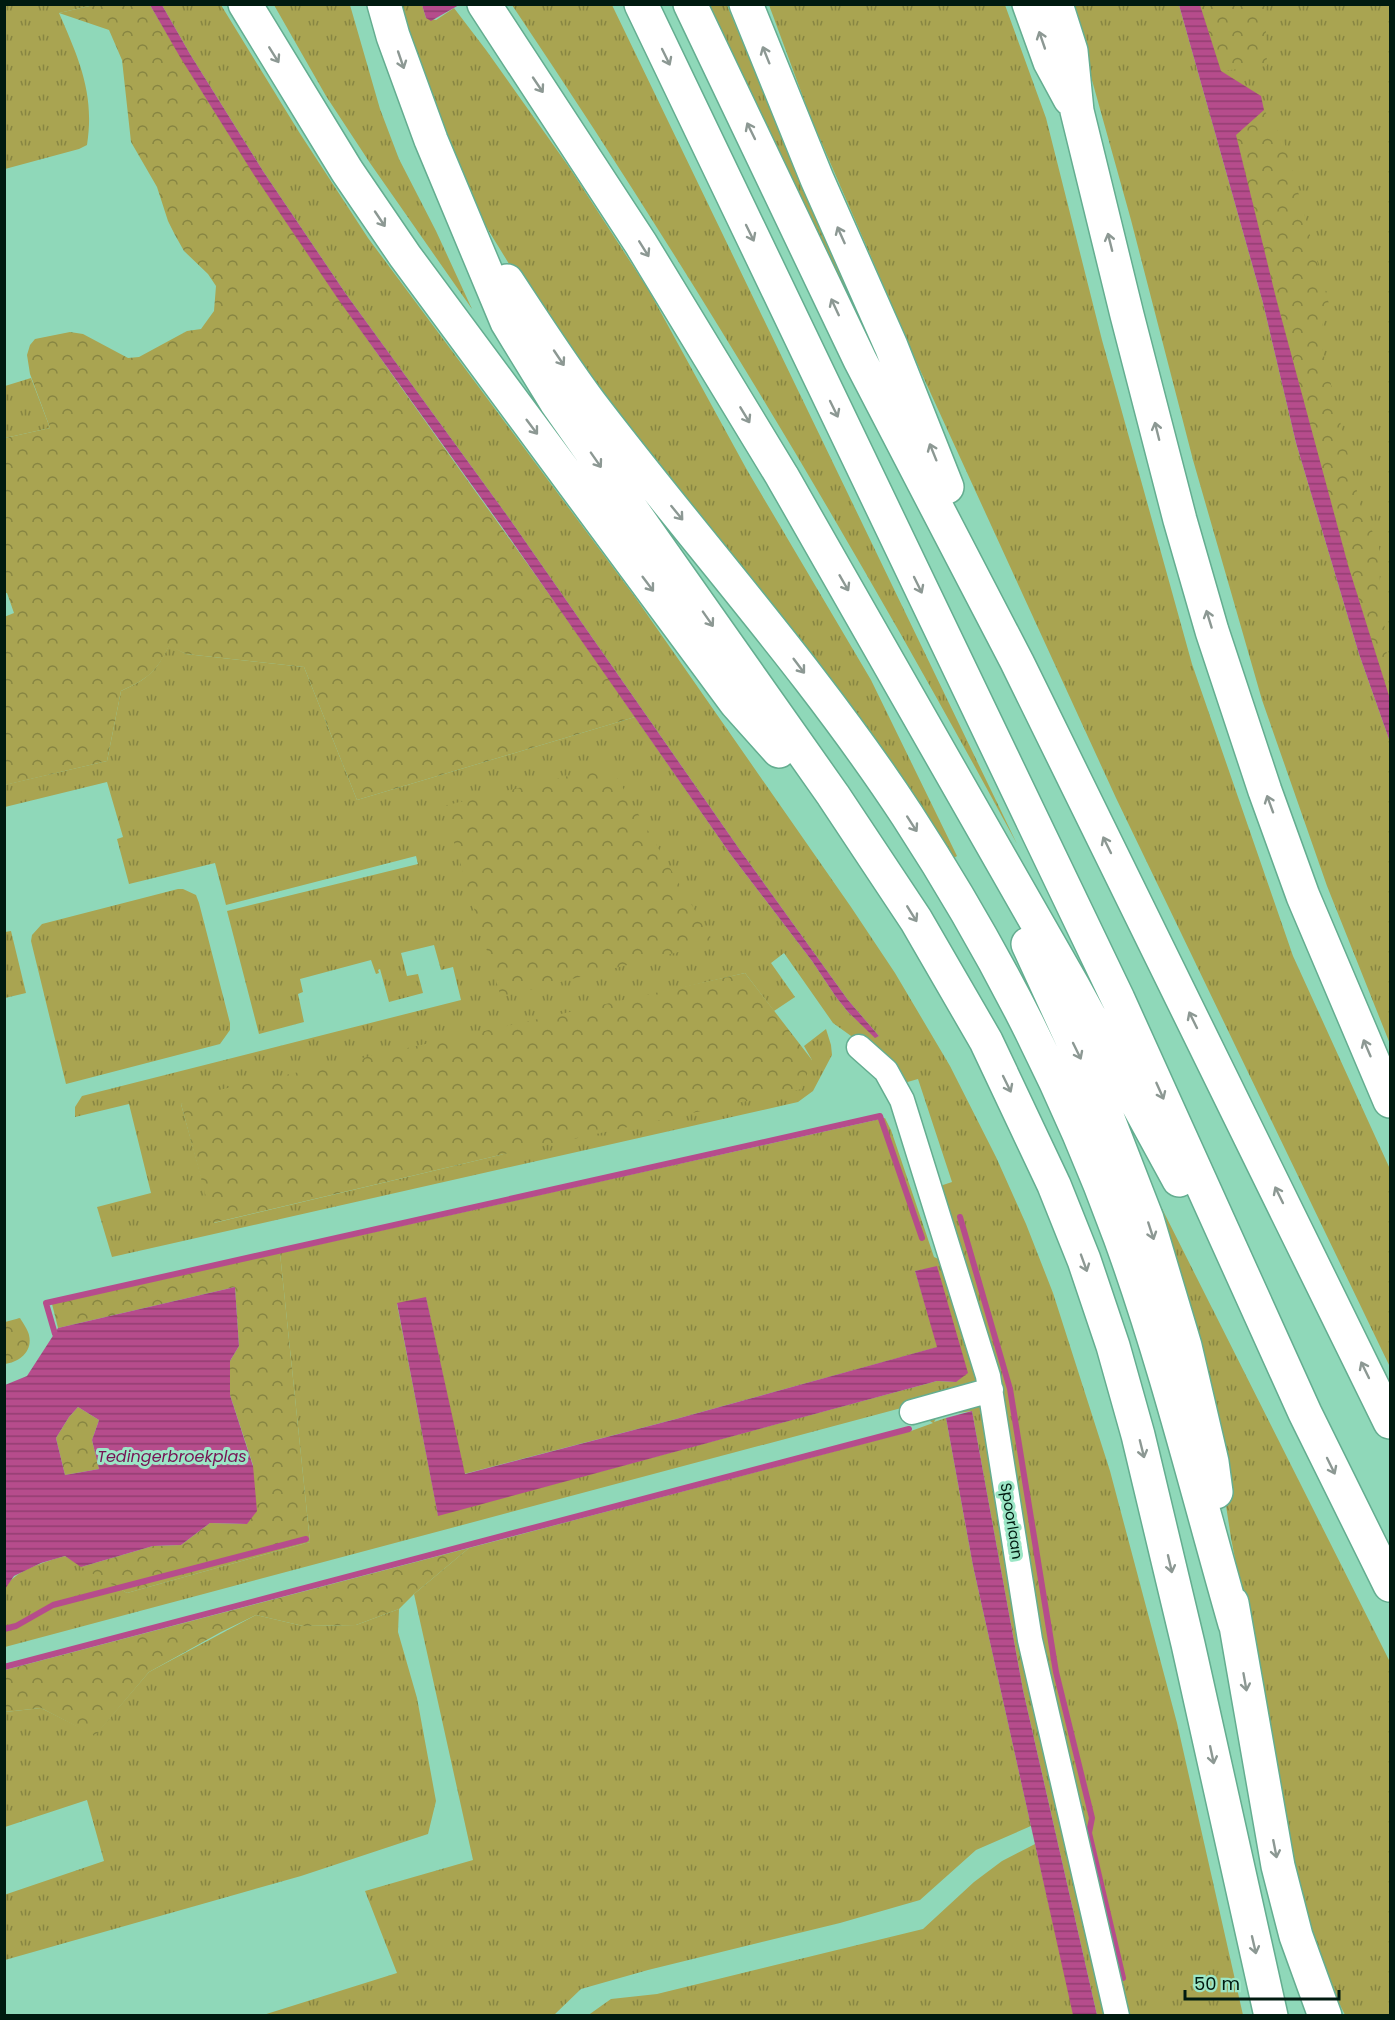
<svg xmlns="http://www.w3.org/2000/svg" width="1395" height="2020" font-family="Poppins,sans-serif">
	<defs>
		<pattern id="grass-tufts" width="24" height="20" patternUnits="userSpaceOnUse" patternTransform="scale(1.5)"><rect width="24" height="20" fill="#a9a451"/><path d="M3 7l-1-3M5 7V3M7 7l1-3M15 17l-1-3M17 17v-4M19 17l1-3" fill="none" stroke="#878542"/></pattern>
		<pattern id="forest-crowns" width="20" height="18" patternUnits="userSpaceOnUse" patternTransform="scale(1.5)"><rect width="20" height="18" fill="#a9a451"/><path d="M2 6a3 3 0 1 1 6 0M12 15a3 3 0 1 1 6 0" fill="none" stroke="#878542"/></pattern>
		<pattern id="water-rules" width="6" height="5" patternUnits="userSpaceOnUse" patternTransform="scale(1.5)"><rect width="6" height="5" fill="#b64c8c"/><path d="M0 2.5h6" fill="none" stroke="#923e71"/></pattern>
	</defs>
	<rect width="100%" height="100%" fill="#8fd8b9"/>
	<!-- grass -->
	<path fill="url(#grass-tufts)" fill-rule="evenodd" d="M5,5H94L59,13C79,59 95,94 87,145L79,149L5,169Z
		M162,5H221L299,132L368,238L635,597L851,907L895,973L950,1066L996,1157L1026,1224L1053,1293L1110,1471L1177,1723L1243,2015H1124L937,1187L952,1182L918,1079L904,1083L872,1051L833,1023L784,953L771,963L795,997L774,1011L745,973L181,1104L214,1223L500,1155L812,1060L804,1046L826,1029L831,1045L832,1055L813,1091L798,1102L112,1257L97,1207L151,1193L129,1104L75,1117V1107L82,1096L461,1000L453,967L441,970L434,945L401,953L407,976L418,974L423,993L389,1002L380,969L378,970L379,973L376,974L371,960L300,979L303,992L298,994L304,1022L259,1034L227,911L418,864L416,856L226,905L215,863L129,884L117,839L123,837L107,782L5,807L4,785L107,761L121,691C147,679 156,673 169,645L186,654L304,667L357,800L635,717L731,855L812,961L836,997L848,1012L875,1037L879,1036L848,1000L740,850L509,518L346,294L263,171L190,54Z
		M274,5H350L380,109L399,159L436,231L472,309L370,163L326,96Z
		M393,5H422L426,18L436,20L454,8L486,50L569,167L648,289L747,470L871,680L957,856L946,863L519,280L450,168Z
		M512,5H612L1017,844C862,557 694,276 512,5Z
		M705,5H727L852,303L850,302Z
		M769,5H1005L1046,118L1102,340L1192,664L1293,956L1390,1169V1367L1116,798L920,370L810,116Z
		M1071,5H1179L1263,303L1296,443L1359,654L1390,742V1044L1327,886L1262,700L1193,460L1131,220Z
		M1186,5H1390V721Z
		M31,378L50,428L5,438V386Z
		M178,889H183L196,895L199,903L230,1023V1030L220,1044L66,1084L31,941L32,935L42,924Z
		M11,931L26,993L5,998V932Z
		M885,1118L891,1130L934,1257L943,1261L980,1373L976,1384L965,1391L5,1647C5,1635 2,1600 5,1590C10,1571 48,1561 65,1556L127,1593L310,1542L280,1253ZM937,1267L956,1382L937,1381L438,1515L397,1304L426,1298L464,1474L676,1419L938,1347L915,1271Z
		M1125,1135L1390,1662V2015H1345L1327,1979L1296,1876L1231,1538L1215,1434Z
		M979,1405L984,1408L1109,2015H1097L1023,1690L972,1411L937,1416L934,1422L946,1418L973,1566L1031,1826L976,1850L920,1900L840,1923L648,1970L581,1989L554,2015L260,2016L397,1973L365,1891L473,1860L414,1594L469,1548L911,1431L933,1423L930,1421L935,1411Z
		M399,1609L398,1632L417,1698L436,1801L428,1834L301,1876L5,1960L4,1895L104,1861L87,1800L5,1827V1712L41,1708L95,1735L149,1672L256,1615L303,1626L356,1625Z
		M1035,1844L1074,2015L587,2016L611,1999L657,1994L923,1929L974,1882L1002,1861Z"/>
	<!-- forest -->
	<path fill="url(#forest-crowns)" d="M94,5H150C294,253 472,480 635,717L357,800L304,667L186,654L169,646C156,673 147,679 121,691L107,761L5,785L4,617L14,613L7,593H5V438L50,428L30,374L27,355L30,345L35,339L70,332L83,334L128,358L139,357L187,331L201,329L214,311L216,286L208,274L184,251L175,235L168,221L157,187L131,142L122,60L109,30L59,13Z
		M1200,5H1265L1267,66L1221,71Z
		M1264,110L1284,141L1329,304L1319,335L1361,508L1379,545L1380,588L1387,646L1385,682L1348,565L1276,298L1236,134Z
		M610,766L714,943L501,997L443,806Z
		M745,973L812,1060L802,1089L500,1155L213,1223L181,1104L196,1095Z
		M280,1253L310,1542L127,1593L81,1567L153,1546L181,1545L210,1523L247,1524L253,1465L230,1395V1361L239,1346L235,1287L58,1328L52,1304Z
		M20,1318C23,1323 28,1330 29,1335C33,1352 19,1362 5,1364V1322Z
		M78,1407L99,1420L92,1440L99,1469L65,1475L56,1438L69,1417Z
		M469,1548L414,1594L399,1609L356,1625L303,1626L256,1615L221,1632L149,1672L95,1736L41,1708L5,1712V1670Z"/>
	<!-- water -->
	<path fill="url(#water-rules)" fill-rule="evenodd" d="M150,5H162L190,54L263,171L346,294L509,518L740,850L848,1000L879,1036L875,1038L848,1012L836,997L812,961L731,855L502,527L338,299L254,175L180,57Z
		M422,5V4L459,5L431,21L426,18Z
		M1179,5H1200L1221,71L1261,96L1264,110L1236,135L1276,298L1348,565L1390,699V742L1359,654L1296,443L1263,303Z
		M937,1266L968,1373L956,1382L937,1381L438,1516L397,1303L426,1297L465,1474L676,1419L937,1347L915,1271Z
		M235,1287L239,1346L230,1361V1395L253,1466L257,1511L247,1524L210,1523L181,1545L153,1546L81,1567L65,1556L41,1563L14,1576L5,1589V1385L27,1376L58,1328ZM78,1407L99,1420L92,1440L99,1469L65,1475L56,1438L69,1417Z
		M972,1411L1023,1690L1097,2015H1073L973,1566L946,1418Z"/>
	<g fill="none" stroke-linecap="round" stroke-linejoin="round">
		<!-- stream -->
		<path stroke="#b64c8c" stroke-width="6" d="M960,1217L1010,1389L1056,1672L1092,1818L1089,1833L1123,1978
			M55,1334L46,1303L880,1116L922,1238
			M4,1629L16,1626L53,1605L306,1539
			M4,1667L909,1429"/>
		<!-- minor casing -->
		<g stroke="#64ad90" stroke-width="27">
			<path id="minor" d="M859,1047L886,1071L902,1100L988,1376L1030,1640L1117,2016
				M912,1412L991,1390"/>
		</g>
		<!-- highway casing -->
		<g stroke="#64ad90" stroke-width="36">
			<path id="highway" d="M245,4L347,171L405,256L736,703L779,751
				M384,4L393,36L431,140L507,322L556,402L833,795L916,920L986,1041L1054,1185L1084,1260L1113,1346L1138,1435L1188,1644L1271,2016
				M484,4L641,244L782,476L1073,986L1179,1180
				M641,4L1118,999L1305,1413L1390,1585
				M690,4L860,360L1017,662L1390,1422
				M746,4L817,179L891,346L947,487
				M1029,4L1050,62L1070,99
				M1056,4L1071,51L1077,111L1127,315L1180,520L1212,631L1265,791L1303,896L1390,1101
				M507,281C534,322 561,364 590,403C695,541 812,670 907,815C993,947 1066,1089 1120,1237C1166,1364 1198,1495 1235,1624
				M1028,944L1107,1116L1147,1219L1185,1346L1212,1462L1216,1492
				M1232,1603L1278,1866L1296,1936L1325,2016"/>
		</g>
		<!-- minor -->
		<use href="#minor" stroke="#fff" stroke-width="24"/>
		<!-- highway -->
		<use href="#highway" stroke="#fff" stroke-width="33"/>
	</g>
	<!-- one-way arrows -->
	<defs><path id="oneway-shaft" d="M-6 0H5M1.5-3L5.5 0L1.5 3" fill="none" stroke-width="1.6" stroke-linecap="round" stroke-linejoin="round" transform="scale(1.5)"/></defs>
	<g stroke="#8c9893">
		<use href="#oneway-shaft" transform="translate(1042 40) rotate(-109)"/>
		<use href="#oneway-shaft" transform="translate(274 55) rotate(58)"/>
		<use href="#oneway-shaft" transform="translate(766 55) rotate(-112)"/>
		<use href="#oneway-shaft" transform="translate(666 57) rotate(64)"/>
		<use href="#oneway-shaft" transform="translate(401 60) rotate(71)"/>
		<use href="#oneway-shaft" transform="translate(538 85) rotate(56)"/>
		<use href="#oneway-shaft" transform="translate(751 131) rotate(-116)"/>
		<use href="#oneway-shaft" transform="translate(380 219) rotate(56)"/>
		<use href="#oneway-shaft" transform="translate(750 233) rotate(64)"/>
		<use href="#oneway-shaft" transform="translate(841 235) rotate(-114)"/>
		<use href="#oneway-shaft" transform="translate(1110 242) rotate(-104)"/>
		<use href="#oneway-shaft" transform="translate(644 249) rotate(58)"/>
		<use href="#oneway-shaft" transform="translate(835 307) rotate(-115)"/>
		<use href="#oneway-shaft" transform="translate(559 358) rotate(56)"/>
		<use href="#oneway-shaft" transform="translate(834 409) rotate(64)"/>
		<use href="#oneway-shaft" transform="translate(745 415) rotate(59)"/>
		<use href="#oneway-shaft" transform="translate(532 427) rotate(53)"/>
		<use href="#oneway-shaft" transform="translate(1157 431) rotate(-104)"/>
		<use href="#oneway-shaft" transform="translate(933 452) rotate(-112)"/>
		<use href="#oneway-shaft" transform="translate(596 460) rotate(55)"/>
		<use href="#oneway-shaft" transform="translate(677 513) rotate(51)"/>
		<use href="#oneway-shaft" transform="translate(844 583) rotate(60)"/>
		<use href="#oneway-shaft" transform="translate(648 584) rotate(53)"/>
		<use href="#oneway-shaft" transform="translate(918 585) rotate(64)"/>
		<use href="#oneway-shaft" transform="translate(708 619) rotate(55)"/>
		<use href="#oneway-shaft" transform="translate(1209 619) rotate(-107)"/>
		<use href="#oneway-shaft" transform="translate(799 666) rotate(53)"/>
		<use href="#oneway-shaft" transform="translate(1270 804) rotate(-110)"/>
		<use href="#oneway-shaft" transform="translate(912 824) rotate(57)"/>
		<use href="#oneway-shaft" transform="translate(1107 845) rotate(-116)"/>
		<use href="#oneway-shaft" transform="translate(912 914) rotate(58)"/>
		<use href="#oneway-shaft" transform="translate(1193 1020) rotate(-116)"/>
		<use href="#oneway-shaft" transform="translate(1367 1048) rotate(-113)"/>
		<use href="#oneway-shaft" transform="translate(1077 1051) rotate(64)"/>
		<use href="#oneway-shaft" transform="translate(1007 1084) rotate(64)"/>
		<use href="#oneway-shaft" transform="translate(1160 1091) rotate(66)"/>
		<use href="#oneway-shaft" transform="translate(1279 1195) rotate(-116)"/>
		<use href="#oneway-shaft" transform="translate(1151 1231) rotate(72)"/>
		<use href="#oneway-shaft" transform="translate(1084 1263) rotate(70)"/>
		<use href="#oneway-shaft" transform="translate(1365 1370) rotate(-116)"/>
		<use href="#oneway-shaft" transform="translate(1142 1449) rotate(76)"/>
		<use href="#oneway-shaft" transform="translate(1331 1466) rotate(64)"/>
		<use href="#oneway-shaft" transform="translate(1170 1564) rotate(77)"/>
		<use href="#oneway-shaft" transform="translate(1245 1682) rotate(80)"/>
		<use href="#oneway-shaft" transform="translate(1212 1755) rotate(78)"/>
		<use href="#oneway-shaft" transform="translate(1275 1849) rotate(79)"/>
		<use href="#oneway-shaft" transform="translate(1254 1945) rotate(77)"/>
	</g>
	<g text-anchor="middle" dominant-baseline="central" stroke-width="6" stroke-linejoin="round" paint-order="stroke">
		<!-- street labels -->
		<g font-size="15" fill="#001a10" stroke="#9ce6c6">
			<text transform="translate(1012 1521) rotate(81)">Spoorlaan</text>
		</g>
		<!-- water labels -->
		<g font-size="16" font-style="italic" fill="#761354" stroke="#9ce6c6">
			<text x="172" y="1456">Tedingerbroekplas</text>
		</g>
	</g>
	<!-- border -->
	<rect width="1395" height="2020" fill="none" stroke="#001a10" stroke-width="12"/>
	<!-- scale -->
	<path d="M1185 1990v9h154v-9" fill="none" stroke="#001a10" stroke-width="3"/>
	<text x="1194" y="1990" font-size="18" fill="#001a10" stroke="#9ce6c6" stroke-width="4.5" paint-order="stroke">50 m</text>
</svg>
